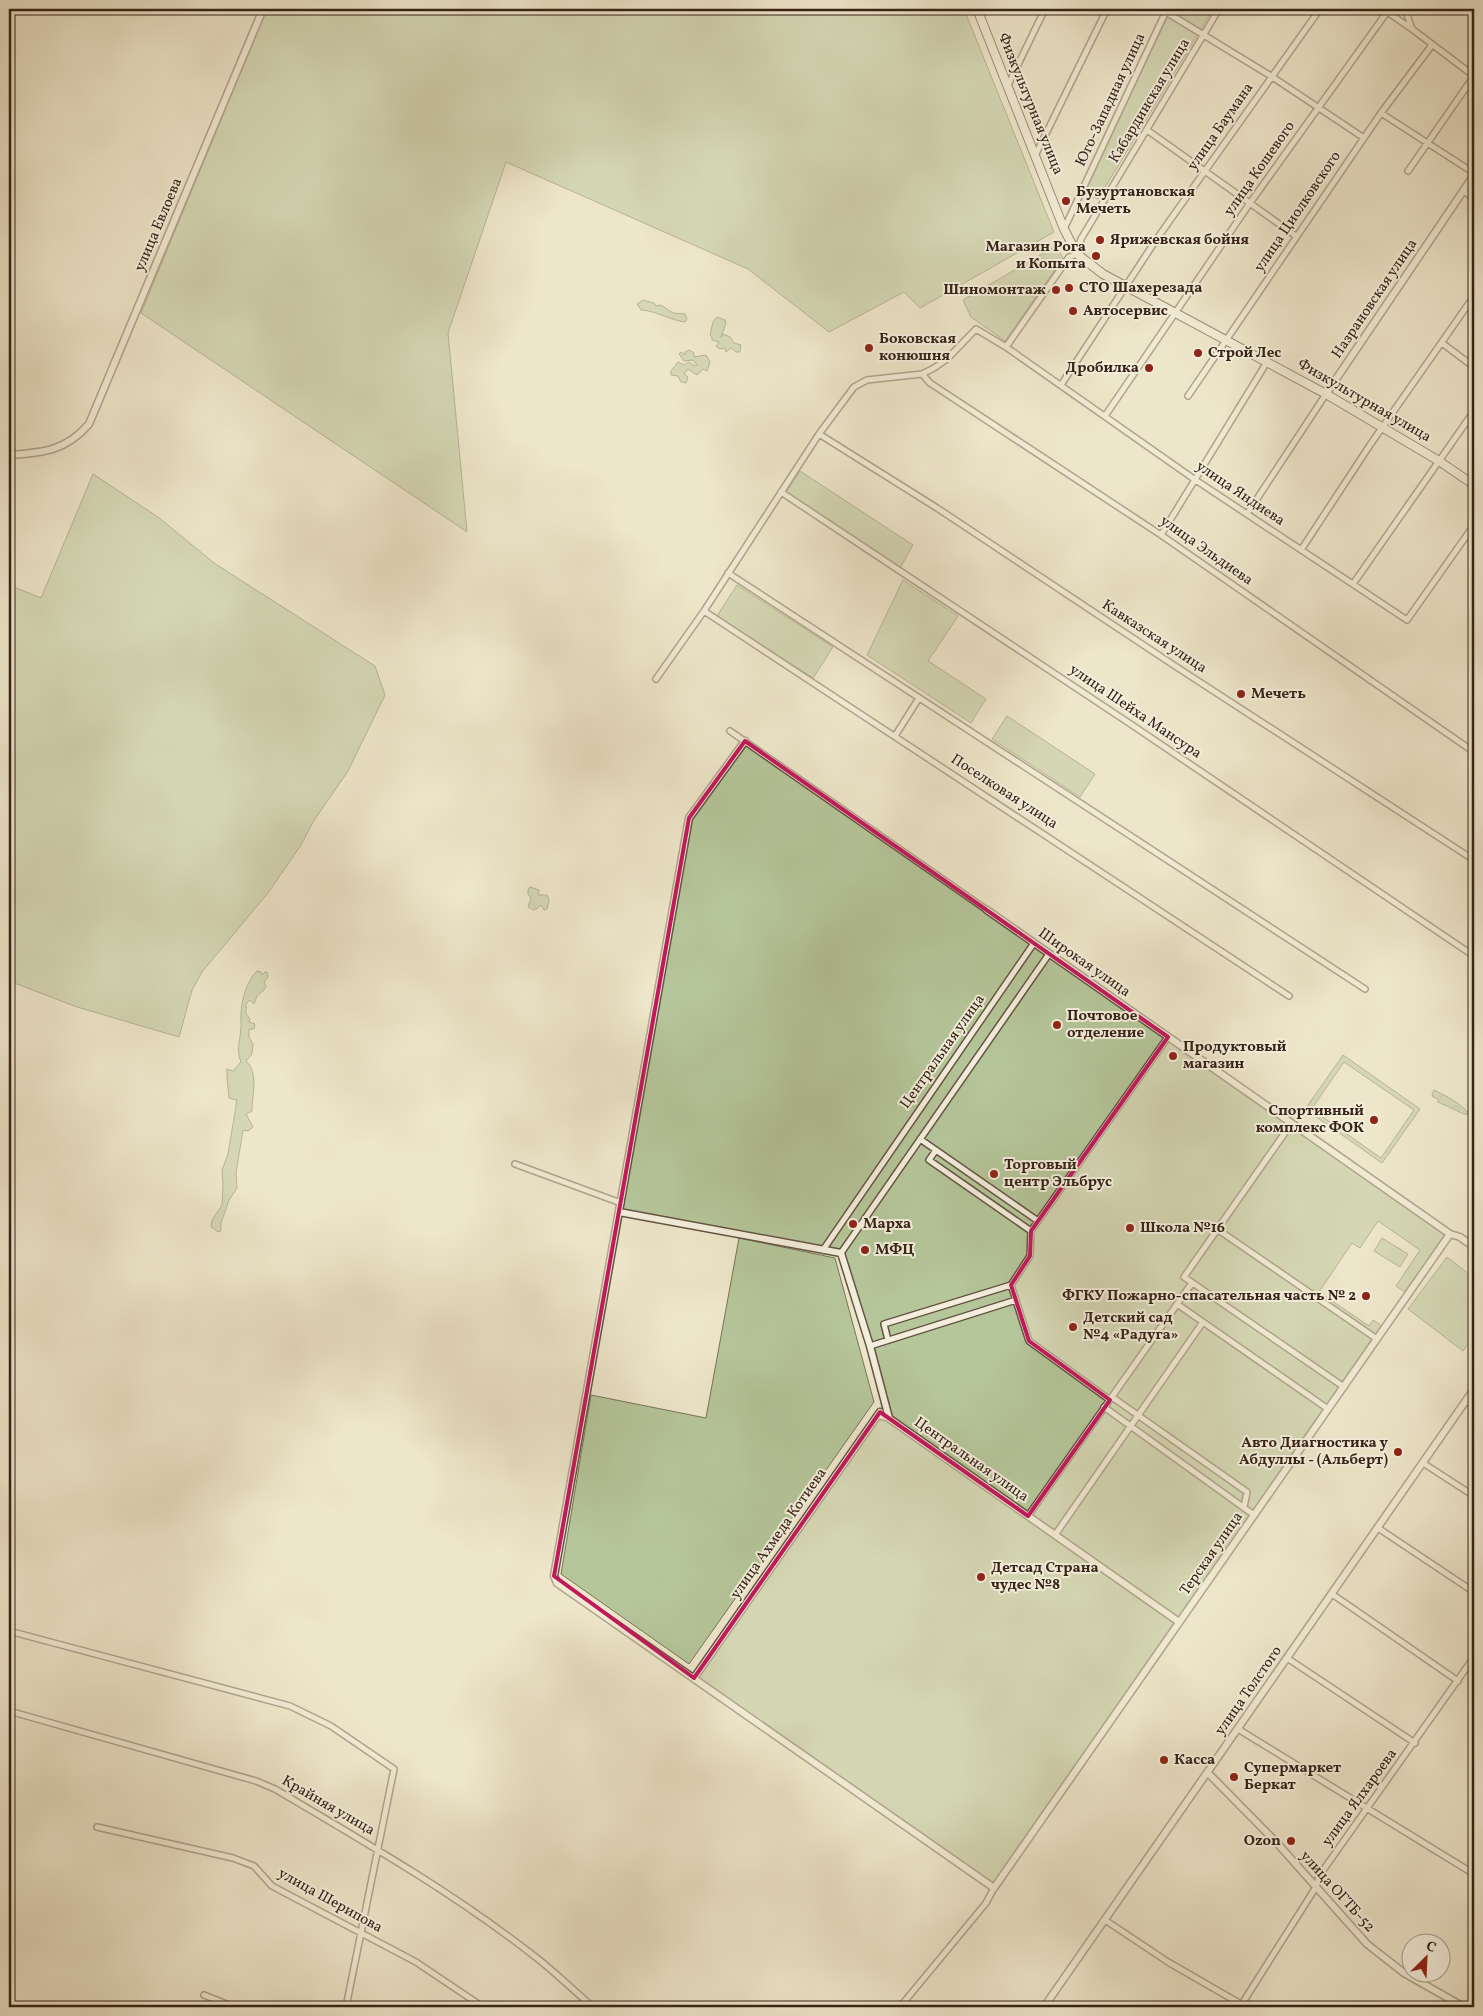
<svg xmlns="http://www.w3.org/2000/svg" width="1483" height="2016" font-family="Vollkorn,serif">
	<defs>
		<pattern id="forest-crowns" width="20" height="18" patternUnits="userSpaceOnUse" patternTransform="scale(1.25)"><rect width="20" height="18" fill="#b5c69a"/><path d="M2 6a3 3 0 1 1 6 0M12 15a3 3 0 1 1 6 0" fill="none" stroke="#9caa84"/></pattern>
	</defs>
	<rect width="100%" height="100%" fill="#eee6cb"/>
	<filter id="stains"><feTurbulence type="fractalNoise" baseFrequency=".004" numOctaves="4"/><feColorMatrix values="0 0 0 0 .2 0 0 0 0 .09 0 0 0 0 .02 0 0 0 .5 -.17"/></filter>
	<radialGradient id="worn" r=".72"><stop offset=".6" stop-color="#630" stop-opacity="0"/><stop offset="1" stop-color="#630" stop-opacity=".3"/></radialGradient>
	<!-- green -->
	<path fill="#b5c69a" stroke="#767458" d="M267,9H964L1054,232L920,308L904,292L829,332L748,269L506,162L448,333L467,532L141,313Z
		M1171,9H1213L1098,199L1084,193Z
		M1056,246L1063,258L1005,341L971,317L963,300Z
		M643,300L654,303L656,306L661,305L673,313L685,314L687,319L685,322C669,320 657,311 641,310L637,304Z
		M717,317L725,320L726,323L721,337L723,334L730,337L734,343L741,345L740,352H736L731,348L726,352L725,348L720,349L716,346L719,342L712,340V337L710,335L713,322Z
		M689,350L694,353V357L706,355L710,362L707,371L703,369L697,375L688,369L684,374L688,377L686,383L681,382L678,376L671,375V371L678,362L684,365L688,362L695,366L697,365L693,360L684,361L679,354L681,352L685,355V352Z
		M800,471L913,545L900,568L786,493Z
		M93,474L158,517L214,563L375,666L385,695L348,771L313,822L301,845L268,893L202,972L192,990L179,1037L77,1007L9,981V585L41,598Z
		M903,580L958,616L928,661L986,699L971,723L867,655Z
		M737,585L833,647L813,678L717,616Z
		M1007,716L1095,774L1080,797L992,739Z
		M745,741L1450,1234L1408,1294L1396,1286L1420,1250L1378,1221L1360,1248L1352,1243L1319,1292L1369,1326L1373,1320L1385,1328L994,1888L694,1678L885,1405L841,1253L619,1212L689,818Z
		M257,971L261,972L262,975L265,972H267L268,977L264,982L266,986L264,990L257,996L254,1004L250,1000L246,1004V1014L250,1019L249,1022L255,1024L254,1029H249V1037L253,1044L252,1054L246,1061C259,1073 252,1095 252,1111L246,1114L253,1127L248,1131L243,1130L236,1173L237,1188L229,1200L221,1223V1231L218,1232L211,1227L212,1220L222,1205L223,1184L222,1170L228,1154L237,1100L229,1098L227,1076V1069L233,1071L241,1062C235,1049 242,1036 241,1022C240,1006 245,982 257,971Z
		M1343,1055L1420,1109L1382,1163L1315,1116L1317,1113L1381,1158L1414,1110L1344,1062L1310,1111L1306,1108Z
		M739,1238L835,1258L874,1402L689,1664L561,1574L591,1395L706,1418Z
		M1382,1238L1408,1254L1400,1267L1374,1251Z
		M1447,1257L1474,1278V1343L1472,1346L1468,1344L1463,1351L1408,1309Z"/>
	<!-- forest -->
	<path fill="url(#forest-crowns)" stroke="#767458" d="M530,887L539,890L538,895H547L549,900L547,909L544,910L541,905L537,909L533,910L528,907L531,898L528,894V889Z
		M1434,1090C1446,1096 1461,1103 1469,1114H1464L1438,1102V1099L1433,1097L1432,1094Z"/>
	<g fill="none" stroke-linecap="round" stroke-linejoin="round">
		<!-- minor casing -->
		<g stroke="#645443" stroke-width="8">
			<path id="minor" d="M1219,9L1081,239L1077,254L1069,257L1006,347L1194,479L1407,620L1474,525
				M1383,9L1412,29L1474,76
				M1405,9L1412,29
				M1473,9L1474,11
				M1166,12L1271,76L1364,138
				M1008,85L1045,9
				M1381,113L1474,173
				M1147,130L1296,236
				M1035,156L1107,9
				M1408,171L1474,76
				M1463,191L1474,198
				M1064,229L1167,9
				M1442,343L1474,367
				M922,374L930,383L1161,535L1474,752
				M1061,385L1156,240L1320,9
				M1188,396L1381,113L1432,45
				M1105,416L1250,203L1387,12
				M819,434L937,508L1172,664L1474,860
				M781,492L1132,725L1474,956
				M1247,514L1326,394
				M1161,535L1267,362
				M1301,550L1370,445L1474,296
				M728,573L1365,989
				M1353,584L1474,411
				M704,611L1289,996
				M656,679L704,611L819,434L854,387L867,380L922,374L934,368L947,359L976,329L1006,347
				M730,731L987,910
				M895,736L919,698
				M1291,1124L1184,1277L1344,1387
				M920,1139L1038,1221
				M936,1150L929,1160L1031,1231
				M515,1164L621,1203
				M1217,1229L1377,1339
				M823,1250L1034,943
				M841,1253L1049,954
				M1177,1304L1328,1409
				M888,1340L884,1324L1011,1285
				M870,1346L1016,1300
				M1112,1397L1247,1492L1244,1507
				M1110,1400L1029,1341L1011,1285L1030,1256L1031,1231L1168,1037
				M1466,1401L1474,1406
				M1104,1407L1254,1515
				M1423,1463L1474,1496
				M1028,1516L1192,1283
				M1378,1528L1474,1592
				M1055,1535L1203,1322
				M1332,1594L1458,1681
				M9,1631L290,1706L331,1726L394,1769L346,2007
				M1287,1658L1415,1743
				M9,1711L256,1781L275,1789C363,1841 452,1892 533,1955C554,1971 573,1990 593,2007
				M1238,1729L1474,1874
				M97,1827L233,1858L254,1866L272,1886L416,1962L483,2007
				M1105,1920L1168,1962L1246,2007
				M204,1995L234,2007
				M900,2007L986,1903L994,1888
				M1240,2007L1316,1887L1319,1876L1474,1657"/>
		</g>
		<!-- tertiary casing -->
		<g stroke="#645443" stroke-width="9">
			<path id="tertiary" d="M1326,394L1474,175
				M9,455C42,453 66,451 89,424L263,9
				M745,741L689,818L554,1576L557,1583L994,1888L1450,1234
				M987,910L1450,1234L1460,1237L1474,1247
				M619,1212L841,1253L870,1346L889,1418
				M878,1415L887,1417L1179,1622
				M694,1678L880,1412
				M1208,1773L1277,1843L1367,1944L1404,1973L1464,2007
				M1044,2007L1474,1389"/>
		</g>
		<!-- secondary casing -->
		<g stroke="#362316" stroke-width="10">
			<path id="secondary" d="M977,9L1064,229L1077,254L1103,274L1326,394L1439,461L1474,485"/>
		</g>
		<!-- minor -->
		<use href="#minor" stroke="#f4efdd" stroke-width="5"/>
		<!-- tertiary -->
		<use href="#tertiary" stroke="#f4efdd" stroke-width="6"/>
		<!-- secondary -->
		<use href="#secondary" stroke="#f4efdd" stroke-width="8"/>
	</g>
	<!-- marked area -->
	<path d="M0 0H1483V2016H0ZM745,741L1168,1037L1031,1231L1030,1256L1011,1285L1029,1341L1110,1400L1028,1516L880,1412L694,1678L554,1576L689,818Z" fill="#eee6cb" fill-opacity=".55" fill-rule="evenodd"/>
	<path fill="none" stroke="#c2185b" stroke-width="4" stroke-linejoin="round" d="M745,741L1168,1037L1031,1231L1030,1256L1011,1285L1029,1341L1110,1400L1028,1516L880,1412L694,1678L554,1576L689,818Z"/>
	<!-- markers -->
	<g fill="#8f2418" stroke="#f4efdd" stroke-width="2">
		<circle cx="1066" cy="201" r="5"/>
		<circle cx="1100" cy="240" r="5"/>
		<circle cx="1096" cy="256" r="5"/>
		<circle cx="1069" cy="288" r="5"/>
		<circle cx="1056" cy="290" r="5"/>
		<circle cx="1073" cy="311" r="5"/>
		<circle cx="869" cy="348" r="5"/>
		<circle cx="1198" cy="353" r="5"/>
		<circle cx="1149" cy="368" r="5"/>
		<circle cx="1241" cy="694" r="5"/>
		<circle cx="1057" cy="1025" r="5"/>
		<circle cx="1173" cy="1056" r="5"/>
		<circle cx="1374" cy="1120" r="5"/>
		<circle cx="994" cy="1174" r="5"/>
		<circle cx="853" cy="1224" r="5"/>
		<circle cx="1130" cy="1228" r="5"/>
		<circle cx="865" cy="1250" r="5"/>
		<circle cx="1366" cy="1296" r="5"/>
		<circle cx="1073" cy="1327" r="5"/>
		<circle cx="1398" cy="1452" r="5"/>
		<circle cx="981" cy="1577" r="5"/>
		<circle cx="1164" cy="1760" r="5"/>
		<circle cx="1234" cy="1777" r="5"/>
		<circle cx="1291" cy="1841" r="5"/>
	</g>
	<g text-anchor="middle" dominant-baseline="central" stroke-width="4" stroke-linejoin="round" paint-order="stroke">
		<!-- street labels -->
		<g font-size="15" fill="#362316" stroke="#f4efdd">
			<text transform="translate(1111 100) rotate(-65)">Юго-Западная улица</text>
			<text transform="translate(1150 101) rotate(-59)">Кабардинская улица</text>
			<text transform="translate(1030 104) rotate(68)">Физкультурная улица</text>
			<text transform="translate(1221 127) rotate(-55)">улица Баумана</text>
			<text transform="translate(1260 169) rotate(-55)">улица Кошевого</text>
			<text transform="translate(1298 212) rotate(-56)">улица Циолковского</text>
			<text transform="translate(159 225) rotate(-67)">улица Евлоева</text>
			<text transform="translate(1375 299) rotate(-56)">Назрановская улица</text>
			<text transform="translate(1364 401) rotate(30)">Физкультурная улица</text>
			<text transform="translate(1240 494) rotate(34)">улица Яндиева</text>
			<text transform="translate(1206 551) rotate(35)">улица Эльдиева</text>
			<text transform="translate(1154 637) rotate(33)">Кавказская улица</text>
			<text transform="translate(1135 712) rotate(34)">улица Шейха Мансура</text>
			<text transform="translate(1004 792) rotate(33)">Поселковая улица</text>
			<text transform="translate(1084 963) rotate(35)">Широкая улица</text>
			<text transform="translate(943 1052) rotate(-55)">Центральная улица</text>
			<text transform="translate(971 1460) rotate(35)">Центральная улица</text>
			<text transform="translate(779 1534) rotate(-55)">улица Ахмеда Котиева</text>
			<text transform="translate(1212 1554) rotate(-55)">Терская улица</text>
			<text transform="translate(1249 1691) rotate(-55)">улица Толстого</text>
			<text transform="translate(1360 1798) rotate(-54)">улица Ялхароева</text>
			<text transform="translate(328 1806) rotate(30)">Крайняя улица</text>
			<text transform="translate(1337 1892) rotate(48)">улица ОГТБ-52</text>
			<text transform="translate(330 1901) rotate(29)">улица Шерипова</text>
		</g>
		<!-- poi labels -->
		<g font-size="15" font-weight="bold" fill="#362316" stroke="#f4efdd" text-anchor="start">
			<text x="1076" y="192">Бузуртановская<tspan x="1076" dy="17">Мечеть</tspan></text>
			<text x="1110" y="240">Ярижевская бойня</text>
			<text x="1086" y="247" text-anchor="end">Магазин Рога<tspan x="1086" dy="17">и Копыта</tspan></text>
			<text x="1079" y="288">СТО Шахерезада</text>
			<text x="1046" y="290" text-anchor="end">Шиномонтаж</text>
			<text x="1083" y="311">Автосервис</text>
			<text x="879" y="339">Боковская<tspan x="879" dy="17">конюшня</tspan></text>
			<text x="1208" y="353">Строй Лес</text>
			<text x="1139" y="368" text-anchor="end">Дробилка</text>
			<text x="1251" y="694">Мечеть</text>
			<text x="1067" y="1016">Почтовое<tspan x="1067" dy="17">отделение</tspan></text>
			<text x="1183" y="1047">Продуктовый<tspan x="1183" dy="17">магазин</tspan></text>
			<text x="1364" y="1111" text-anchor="end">Спортивный<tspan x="1364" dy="17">комплекс ФОК</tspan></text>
			<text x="1004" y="1165">Торговый<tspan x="1004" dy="17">центр Эльбрус</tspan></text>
			<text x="863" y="1224">Марха</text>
			<text x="1140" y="1228">Школа №16</text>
			<text x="875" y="1250">МФЦ</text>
			<text x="1356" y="1296" text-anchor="end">ФГКУ Пожарно-спасательная часть № 2</text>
			<text x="1083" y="1318">Детский сад<tspan x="1083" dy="17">№4 «Радуга»</tspan></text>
			<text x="1388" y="1443" text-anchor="end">Авто Диагностика у<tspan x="1388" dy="17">Абдуллы - (Альберт)</tspan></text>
			<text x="991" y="1568">Детсад Страна<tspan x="991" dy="17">чудес №8</tspan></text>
			<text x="1174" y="1760">Касса</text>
			<text x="1244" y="1768">Супермаркет<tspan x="1244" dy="17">Беркат</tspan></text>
			<text x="1281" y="1841" text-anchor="end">Ozon</text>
		</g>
	</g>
	<!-- margin -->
	<rect width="1483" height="2016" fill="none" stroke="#eee6cb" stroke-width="30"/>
	<rect x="10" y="10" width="1463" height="1996" fill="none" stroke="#362316" stroke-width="2.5"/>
	<rect x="15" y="15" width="1453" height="1986" fill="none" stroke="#362316"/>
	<!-- north arrow -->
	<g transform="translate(1426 1958) rotate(24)"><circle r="24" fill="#f4efdd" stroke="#a89d8d"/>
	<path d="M0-4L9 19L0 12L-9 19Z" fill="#8f2418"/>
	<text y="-8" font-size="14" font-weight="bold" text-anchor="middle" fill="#362316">С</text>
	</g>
	<rect width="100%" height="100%" filter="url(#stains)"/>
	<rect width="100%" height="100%" fill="url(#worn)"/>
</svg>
